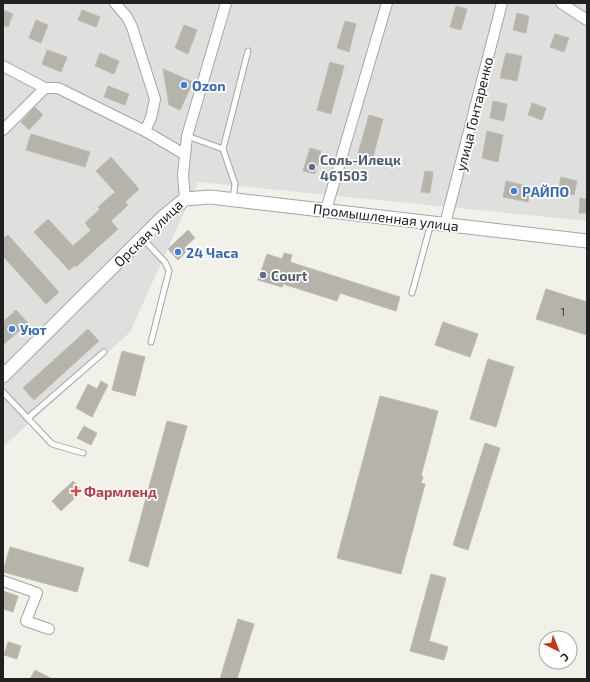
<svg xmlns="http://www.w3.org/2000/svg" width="590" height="682" font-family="'Exo 2',sans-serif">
	<rect width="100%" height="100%" fill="#f1f0e9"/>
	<!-- residential -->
	<path fill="#dfdfde" d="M3,3H587V221L198,182L130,332L3,447Z"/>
	<!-- building -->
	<path fill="#b6b3ab" stroke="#c2baac" d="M456,6L467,9L461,30L450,27Z
		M3,10L13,14L8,27L3,25Z
		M82,10L100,17L96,27L78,20Z
		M517,13L529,16L526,33L513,30Z
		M36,20L48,25L41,43L29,38Z
		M345,21L356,24L349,52L337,48Z
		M184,25L197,30L188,54L175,48Z
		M555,34L569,38L564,52L550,47Z
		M47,50L67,57L61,72L42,64Z
		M100,53L119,61L114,74L95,66Z
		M506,53L522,56L517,81L500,78Z
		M330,62L344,66L331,114L317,110Z
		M163,69L193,82L180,110L169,105Z
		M108,86L129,94L125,105L104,97Z
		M493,101L507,104L504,121L490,118Z
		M532,103L546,108L542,120L528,115Z
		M35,107L43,115L29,130L21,122Z
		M369,115L383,119L371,165L356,161Z
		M487,131L503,135L498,162L482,158Z
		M31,134L90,152L85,167L26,150Z
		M310,148L321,151L315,174L303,171Z
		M111,157L139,189L125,202L128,205L111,221L118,229L76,267L75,265L69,270L34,232L48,219L73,246L91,230L85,223L100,209L98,207L115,192L96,171Z
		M425,171L433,172L430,193L421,192Z
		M561,177L577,181L574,195L558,192Z
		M506,181L531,187L528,202L503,197Z
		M580,198L587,199V213H579Z
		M188,230L195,238L186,246L189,249L178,260L168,249Z
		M8,235L59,292L46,304L3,256V239Z
		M284,253L292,255L290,262L400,297L396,311L340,293L337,301L283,284L282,287L258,280L267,254L282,259Z
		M546,289L587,302V335L536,319Z
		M16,310L28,323L3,345V322Z
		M443,322L478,334L470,357L435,345Z
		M88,329L99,341L34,400L23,388Z
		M122,351L145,357L135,396L112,390Z
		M488,359L514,367L496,427L470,419Z
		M101,381L108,385L92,417L76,408L88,384L97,389Z
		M380,396L438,411L421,476L423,477L421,483L425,484L401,574L337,558Z
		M167,421L187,426L148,567L129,561Z
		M84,426L97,433L91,445L77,438Z
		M485,443L500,448L468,550L453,545Z
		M73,481L82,491L61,511L52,501Z
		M10,547L84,568L77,592L3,572Z
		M431,574L446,578L429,641L448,647L444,660L410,651Z
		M3,591L18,596L13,612L3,609Z
		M238,619L254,624L237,679H220Z
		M8,642L21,646L17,659L4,655Z
		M35,670L52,679H30Z"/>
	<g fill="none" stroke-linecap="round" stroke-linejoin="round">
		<!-- service casing -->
		<g stroke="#a5a5a5" stroke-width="7">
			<path id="service" d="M187,136L223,149
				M233,199L235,184L223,149L248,51
				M143,239L165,262L169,271L151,342
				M412,293L431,223
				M3,392L52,444L83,453
				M28,418L104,352"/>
		</g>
		<!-- minor casing -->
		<g stroke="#a5a5a5" stroke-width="12">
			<path id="minor" d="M115,3L127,17L132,27L155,99L151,118L145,131
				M561,3L587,20
				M3,66L45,88H58L145,131L184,154
				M3,130L45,88
				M185,199L183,175L187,136L226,3
				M326,210L387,3
				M445,224L502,3
				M3,581L37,593L26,621L49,629"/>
		</g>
		<!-- tertiary casing -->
		<g stroke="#a5a5a5" stroke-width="15">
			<path id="tertiary" d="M3,376L162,218L185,199L210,197L587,241"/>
		</g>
		<!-- service -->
		<use href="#service" stroke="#fff" stroke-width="5"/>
		<!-- minor -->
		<use href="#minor" stroke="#fff" stroke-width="10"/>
		<!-- tertiary -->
		<use href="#tertiary" stroke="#fff" stroke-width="13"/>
	</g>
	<!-- markers -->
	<g fill="#3f7fe0" stroke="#fff" stroke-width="1.5">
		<circle cx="184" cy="85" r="4"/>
		<circle cx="514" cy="191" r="4"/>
		<circle cx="178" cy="252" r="4"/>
		<circle cx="12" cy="329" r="4"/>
	</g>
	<g fill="#5c6f8a" stroke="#fff" stroke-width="1.5">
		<circle cx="312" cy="167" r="4"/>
		<circle cx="263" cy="275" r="4"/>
	</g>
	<path fill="#e0444e" stroke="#fff" stroke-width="1.5" d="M74 485h4v4h4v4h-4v4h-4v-4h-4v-4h4z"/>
	<g text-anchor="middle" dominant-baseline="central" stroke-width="3.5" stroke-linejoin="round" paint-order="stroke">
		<!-- number labels -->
		<g font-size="12" fill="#464644">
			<text x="563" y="311">1</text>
		</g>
		<!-- shop labels -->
		<g font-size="14" font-weight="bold" fill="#366cbe" stroke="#fff" text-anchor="start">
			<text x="192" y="85">Ozon</text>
			<text x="522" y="191">РАЙПО</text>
			<text x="186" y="252">24 Часа</text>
			<text x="20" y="329">Уют</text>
		</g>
		<!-- street labels -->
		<g font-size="14" fill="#212121" stroke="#fff">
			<text transform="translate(474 114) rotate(-76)">улица Гонтаренко</text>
			<text transform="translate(386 217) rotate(7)">Промышленная улица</text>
			<text transform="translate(148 233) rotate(-44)">Орская улица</text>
		</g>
		<!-- service labels -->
		<g font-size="14" font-weight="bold" fill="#4e5e75" stroke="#fff" text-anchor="start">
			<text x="320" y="159">Соль-Илецк<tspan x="320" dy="16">461503</tspan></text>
			<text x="271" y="275">Court</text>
		</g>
		<!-- health labels -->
		<g font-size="14" font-weight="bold" fill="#be3a42" stroke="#fff" text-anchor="start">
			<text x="84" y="491">Фармленд</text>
		</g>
	</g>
	<!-- border -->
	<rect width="590" height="682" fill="none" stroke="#212121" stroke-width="8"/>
	<!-- north arrow -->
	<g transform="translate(558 650) rotate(137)"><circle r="19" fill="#ffffff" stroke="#a6a6a6"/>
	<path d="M0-3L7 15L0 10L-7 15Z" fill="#c33810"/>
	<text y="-6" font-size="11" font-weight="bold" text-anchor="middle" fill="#212121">С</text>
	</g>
</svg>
